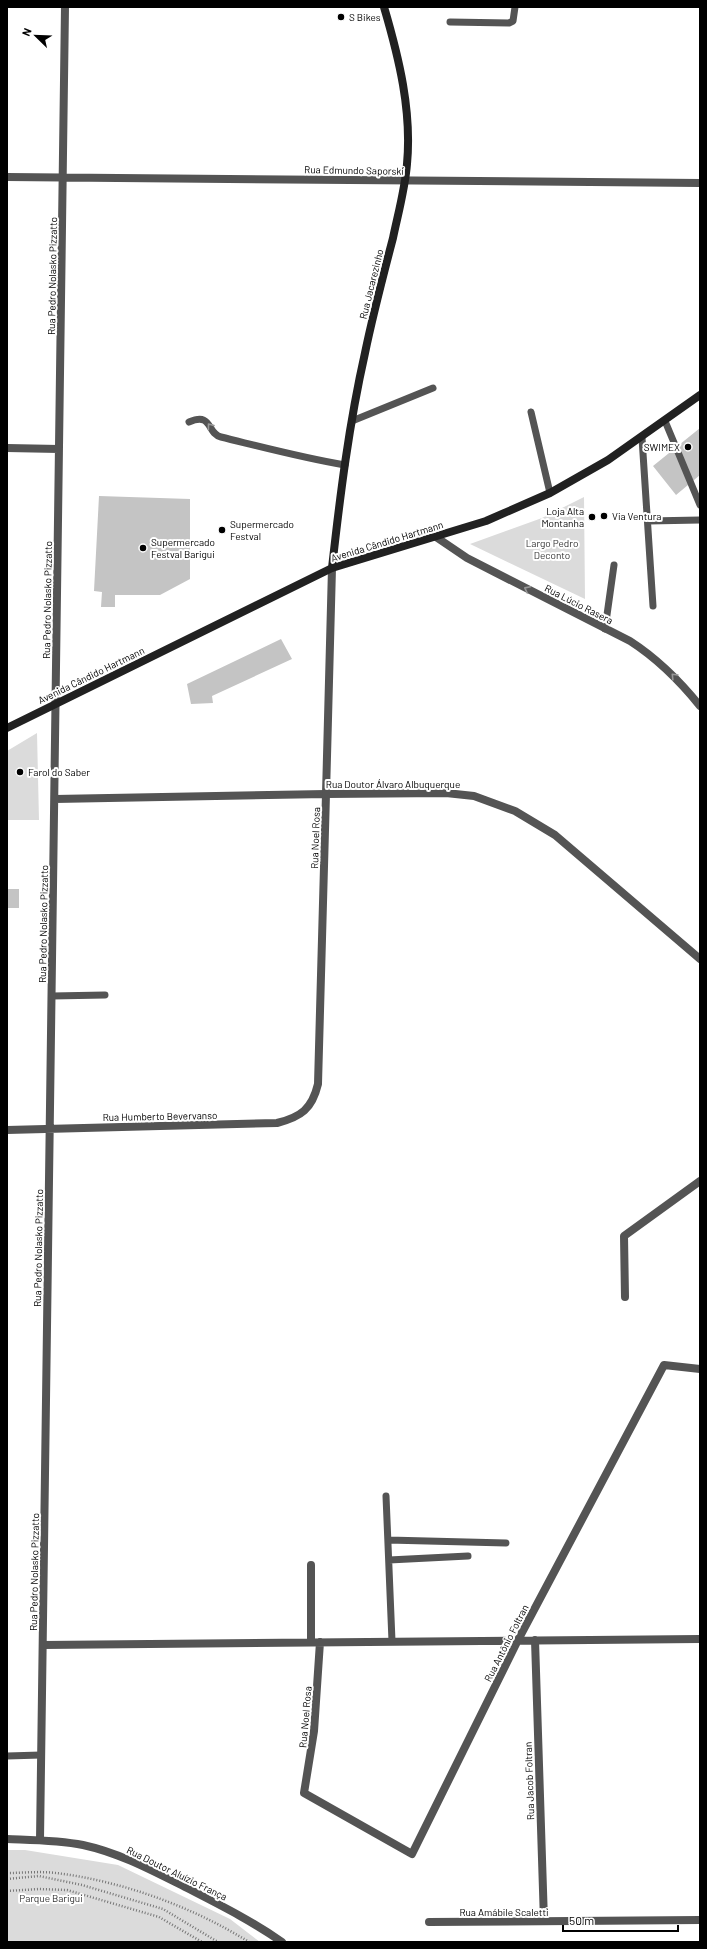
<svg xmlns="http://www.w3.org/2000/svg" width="707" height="1949" font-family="Barlow,sans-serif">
	<rect width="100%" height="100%" fill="#fff"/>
	<!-- green -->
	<path fill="#dbdbdb" d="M584,497L585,599L470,544L542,518Z
		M37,733L39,820H7V751Z
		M7,1850H25L118,1865L230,1919L260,1942H7Z"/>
	<!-- building -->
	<path fill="#c4c4c4" d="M700,428V475L676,495L653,466Z
		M99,496L190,499V579L160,595H115V607H101L102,592L94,591Z
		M281,639L292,659L212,696L213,703L191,704L187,684Z
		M7,889H19V908H7Z"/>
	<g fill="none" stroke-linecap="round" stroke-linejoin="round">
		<!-- path -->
		<path stroke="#767676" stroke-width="2.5" stroke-dasharray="1 2" stroke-linecap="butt" d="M7,1873C23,1873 40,1871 56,1873C122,1881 193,1907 249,1942
			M7,1879L39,1876L82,1885L163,1909L218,1942
			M7,1891L39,1889L67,1890L159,1917L202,1942"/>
		<!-- service -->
		<path stroke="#545454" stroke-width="7" d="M450,22L509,23L513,21L515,7
			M531,412L550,493
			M352,421L433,388
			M665,421L700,505
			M189,422C213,412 206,433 221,437C262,447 303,458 345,465
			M642,438L653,606
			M648,521L700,520
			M605,629L614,565
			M52,996L105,995
			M386,1496L392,1641
			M388,1540L506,1543
			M389,1560L468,1556
			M7,1756L41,1755"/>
		<!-- minor -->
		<path stroke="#545454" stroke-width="8" d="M7,177L700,183
			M7,448L59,449
			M436,537L467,558L630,641C658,659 679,680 700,706
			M7,1130L277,1123C301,1117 312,1109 318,1084L326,794L55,799
			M625,1297L624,1236L700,1181
			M535,1640L544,1921
			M311,1642V1565
			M320,1642L314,1731L304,1793L412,1854L518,1640L664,1365L700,1369
			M43,1645L700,1639
			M7,1839C32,1840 58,1840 83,1845C120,1853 153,1871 187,1888C220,1905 252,1921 282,1942
			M40,1840L65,7
			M429,1922L700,1920"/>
		<!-- tertiary -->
		<path stroke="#545454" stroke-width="8" d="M332,568L326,794L446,793L474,796L515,811L555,835L700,959"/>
		<!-- secondary -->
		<path stroke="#212121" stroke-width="8" d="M332,568C340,496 349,424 365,353C373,314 383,276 393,238C398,214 405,189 407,164C412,111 399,58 384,7
			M7,728L332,568L486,521L550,493L608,460L700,395"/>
	</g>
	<!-- one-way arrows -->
	<defs><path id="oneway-chevron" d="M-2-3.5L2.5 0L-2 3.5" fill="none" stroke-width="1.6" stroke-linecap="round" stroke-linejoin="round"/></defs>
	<g stroke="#989898">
		<use href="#oneway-chevron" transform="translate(210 426) rotate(-127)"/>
		<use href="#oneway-chevron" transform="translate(527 589) rotate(-153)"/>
		<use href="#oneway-chevron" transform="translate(674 676) rotate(-134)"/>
	</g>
	<!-- markers -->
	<g fill="#000" stroke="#fff" stroke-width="1.5">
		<circle cx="341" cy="17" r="4"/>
		<circle cx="688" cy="447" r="4"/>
		<circle cx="604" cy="516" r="4"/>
		<circle cx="592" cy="517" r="4"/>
		<circle cx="222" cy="530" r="4"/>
		<circle cx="143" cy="548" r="4"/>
		<circle cx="20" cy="772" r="4"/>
	</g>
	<g text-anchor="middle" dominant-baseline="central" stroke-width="4" stroke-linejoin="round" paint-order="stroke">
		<!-- poi labels -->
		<g font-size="10" fill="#000" stroke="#fff" text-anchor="start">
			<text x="349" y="17">S Bikes</text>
			<text x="680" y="447" text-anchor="end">SWIMEX</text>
			<text x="584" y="511" text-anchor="end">Loja Alta<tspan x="584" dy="12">Montanha</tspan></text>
			<text x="612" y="516">Via Ventura</text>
			<text x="230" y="524">Supermercado<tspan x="230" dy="12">Festval</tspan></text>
			<text x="151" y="542">Supermercado<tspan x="151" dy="12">Festval Barigui</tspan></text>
			<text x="28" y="772">Farol do Saber</text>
		</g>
		<!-- street labels -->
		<g font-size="10" fill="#000" stroke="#fff">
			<text transform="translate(354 170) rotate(1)">Rua Edmundo Saporski</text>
			<text transform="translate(52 276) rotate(-89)">Rua Pedro Nolasko Pizzatto</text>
			<text transform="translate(371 284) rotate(-76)">Rua Jacarezinho</text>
			<text transform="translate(387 541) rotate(-17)">Avenida Cândido Hartmann</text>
			<text transform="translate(47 600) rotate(-89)">Rua Pedro Nolasko Pizzatto</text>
			<text transform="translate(579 604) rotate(27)">Rua Lúcio Rasera</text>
			<text transform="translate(91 675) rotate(-26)">Avenida Cândido Hartmann</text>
			<text x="393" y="784">Rua Doutor Álvaro Albuquerque</text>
			<text transform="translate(315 838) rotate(-88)">Rua Noel Rosa</text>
			<text transform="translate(43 924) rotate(-89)">Rua Pedro Nolasko Pizzatto</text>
			<text transform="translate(160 1116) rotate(-1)">Rua Humberto Bevervanso</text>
			<text transform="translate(38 1248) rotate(-89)">Rua Pedro Nolasko Pizzatto</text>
			<text transform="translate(34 1572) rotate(-89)">Rua Pedro Nolasko Pizzatto</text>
			<text transform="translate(506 1643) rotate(-63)">Rua Antônio Foltran</text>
			<text transform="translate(305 1717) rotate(-85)">Rua Noel Rosa</text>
			<text transform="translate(529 1781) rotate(-92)">Rua Jacob Foltran</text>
			<text transform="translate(177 1873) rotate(26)">Rua Doutor Aluízio França</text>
			<text x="504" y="1912">Rua Amábile Scaletti</text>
		</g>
		<!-- park labels -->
		<g font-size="10" fill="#323232" stroke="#fff">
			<text x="552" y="543">Largo Pedro<tspan x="552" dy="12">Deconto</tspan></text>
			<text x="51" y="1898">Parque Barigui</text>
		</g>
	</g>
	<!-- border -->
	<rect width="707" height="1949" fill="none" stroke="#000000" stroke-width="16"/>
	<!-- north arrow -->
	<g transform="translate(36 36) rotate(293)" stroke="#ffffff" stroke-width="3" paint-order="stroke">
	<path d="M0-3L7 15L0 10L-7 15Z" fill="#000000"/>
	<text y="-6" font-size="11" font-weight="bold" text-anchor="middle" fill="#000000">N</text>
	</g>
	<!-- scale -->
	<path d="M563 1925v6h115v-6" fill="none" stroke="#000000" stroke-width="2"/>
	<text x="569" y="1925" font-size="12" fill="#000000" stroke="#ffffff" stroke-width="3" paint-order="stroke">50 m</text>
</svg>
